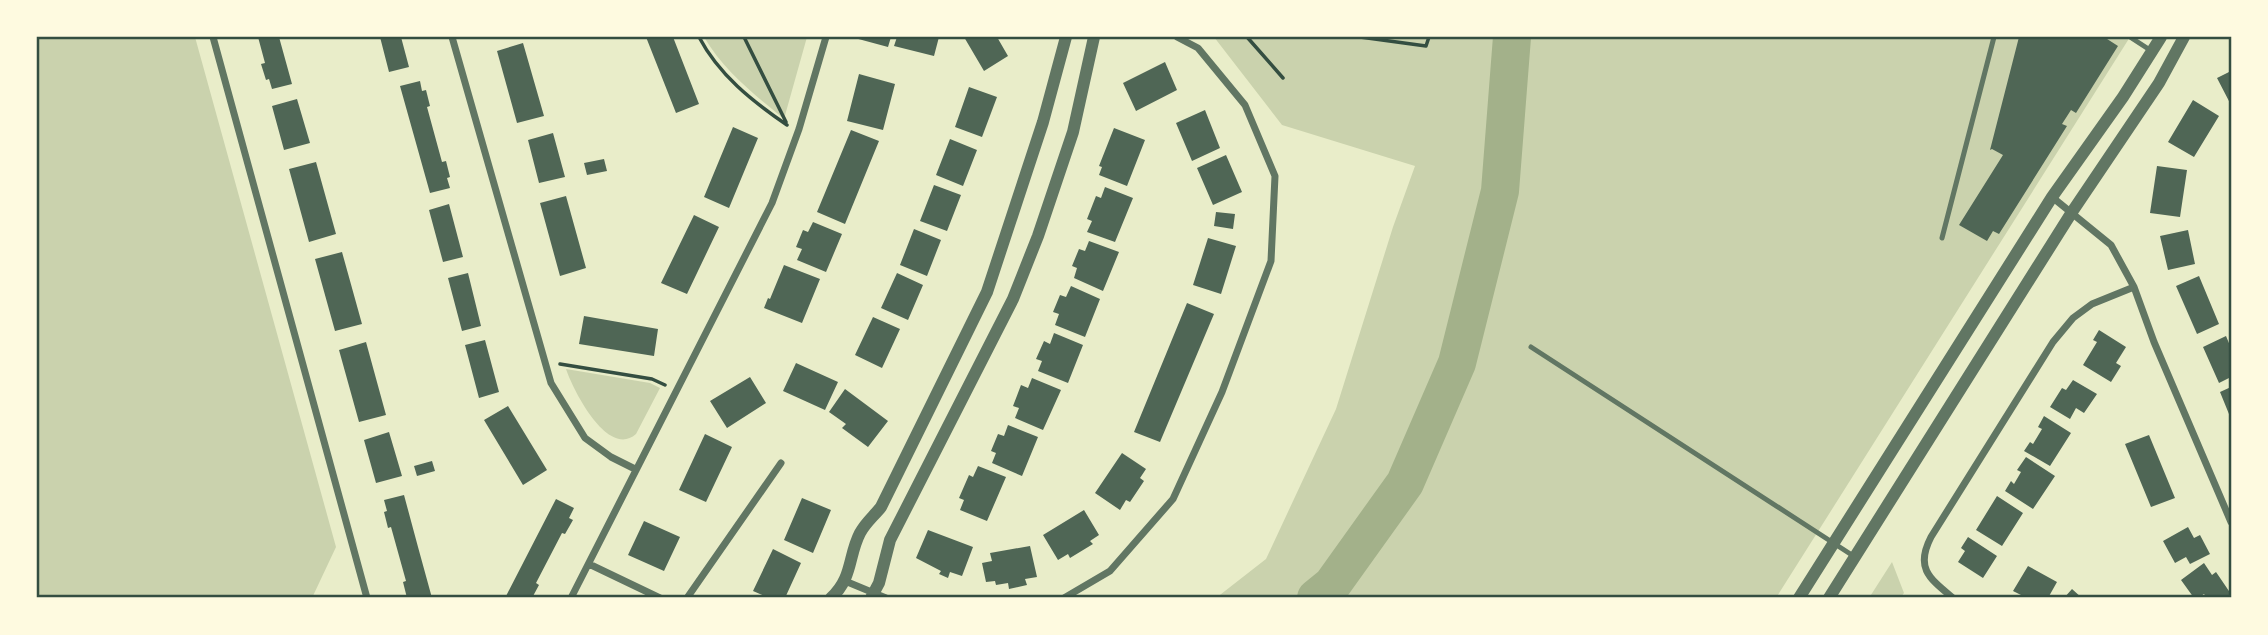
<svg xmlns="http://www.w3.org/2000/svg" width="2268" height="635" font-family="'Source Sans 3',sans-serif">
	<rect width="100%" height="100%" fill="#e9edc9"/>
	<!-- green -->
	<path fill="#cad2ad" d="M37,37H195L336,547L312,598H37Z
		M704,37H807L784,119C754,94 724,71 704,37Z
		M1214,37H2130L1776,598H1216L1266,559L1336,409L1393,227L1415,166L1282,125Z
		M566,369L650,383L660,388L636,434C608,459 573,390 566,369Z
		M1892,562L1904,593L1900,598H1869Z"/>
	<g fill="none" stroke-linecap="round" stroke-linejoin="round">
		<!-- river -->
		<path stroke="#a3b18a" stroke-width="38" d="M1316,598L1332,585L1405,483L1457,363L1500,191L1512,37"/>
	</g>
	<!-- building -->
	<path fill="#4f6655" d="M258,37H279L292,84L272,89L269,79L266,80L261,64L265,63Z
		M380,37H401L409,67L389,72Z
		M646,37H673L699,104L676,113Z
		M851,37H891L888,47Z
		M897,37H939L934,56L894,46Z
		M964,37H997L1008,56L984,71Z
		M2019,37H2104L2118,46L2076,113L2071,110L2062,124L2067,126L1999,234L1993,231L1987,241L1959,225L2003,155L1992,149L1990,150Z
		M523,43L544,116L517,123L497,51Z
		M1165,62L1177,90L1136,111L1123,83Z
		M2231,71V105L2217,78Z
		M859,74L895,84L883,130L847,121Z
		M420,81L422,91L426,90L430,106L427,107L442,162L446,161L450,177L447,178L450,188L430,193L400,86Z
		M969,87L997,97L982,137L955,127Z
		M297,99L310,143L284,150L272,106Z
		M2193,100L2219,116L2194,157L2168,142Z
		M1205,110L1220,148L1192,161L1176,123Z
		M733,127L758,138L729,208L704,197Z
		M1114,128L1145,140L1127,186L1099,175L1102,167L1099,166Z
		M851,130L879,141L845,224L817,212Z
		M553,133L565,177L539,183L528,140Z
		M950,139L977,150L963,186L936,175Z
		M1226,155L1242,192L1213,205L1197,168Z
		M604,159L607,171L587,175L584,163Z
		M316,162L336,234L309,242L289,169Z
		M2157,166L2187,170L2180,217L2150,213Z
		M934,185L961,195L947,231L920,221Z
		M1105,187L1133,198L1115,242L1087,232L1092,221L1087,219L1096,196L1101,198Z
		M566,196L586,268L560,276L540,203Z
		M449,204L463,257L443,262L429,210Z
		M1216,212L1235,214L1233,229L1214,226Z
		M694,215L719,227L687,294L661,283Z
		M813,222L842,234L826,272L797,260L802,249L796,247L803,230L808,232Z
		M914,229L941,240L927,276L900,265Z
		M2188,230L2195,264L2168,270L2160,236Z
		M1208,238L1236,246L1221,294L1193,285Z
		M1089,241L1119,252L1103,291L1074,278L1077,268L1072,266L1079,249L1085,251Z
		M342,252L362,324L335,331L315,259Z
		M784,265L820,279L802,323L764,308L768,298L770,299Z
		M468,273L481,326L462,331L448,278Z
		M897,273L923,285L908,320L881,308Z
		M2199,276L2219,324L2197,334L2176,286Z
		M1071,286L1100,299L1085,337L1055,325L1059,314L1053,312L1060,295L1066,297Z
		M1187,303L1214,314L1160,442L1134,432Z
		M584,316L658,329L654,356L579,344Z
		M873,317L900,329L882,368L855,355Z
		M2099,330L2126,347L2116,363L2121,366L2111,382L2083,365L2097,342L2093,340Z
		M1054,333L1083,345L1068,383L1038,371L1042,361L1036,359L1044,341L1050,344Z
		M2226,336L2231,348V377L2219,383L2203,347Z
		M485,340L499,392L479,398L465,345Z
		M366,342L386,415L359,422L339,350Z
		M796,363L838,382L825,410L783,391Z
		M750,377L766,403L727,428L710,401Z
		M1032,378L1061,390L1043,430L1015,418L1019,408L1013,406L1021,385L1028,388Z
		M2073,380L2097,394L2084,413L2076,408L2070,419L2050,407L2062,388L2066,390Z
		M2231,387V419L2220,392Z
		M845,389L888,421L868,447L842,428L846,424L829,412Z
		M508,406L547,470L523,485L484,420Z
		M2044,416L2071,433L2050,466L2024,451L2030,442L2033,444L2042,429L2038,427Z
		M1008,425L1038,437L1022,476L992,463L996,453L991,451L998,434L1004,436Z
		M389,432L402,476L376,483L364,440Z
		M705,434L732,447L706,502L679,490Z
		M2149,435L2175,498L2151,507L2125,444Z
		M1122,453L1146,469L1140,478L1144,481L1130,502L1126,500L1120,510L1095,493Z
		M2026,457L2055,476L2033,509L2005,491L2011,481L2014,484L2021,472L2017,470Z
		M432,461L435,471L417,476L414,466Z
		M978,466L1006,477L987,521L960,510L964,500L959,498L969,475L973,477Z
		M404,495L418,547L432,598H407L403,582L406,581L391,527L388,528L384,512L387,511L384,500Z
		M1997,496L2023,513L2002,546L1976,530Z
		M802,498L831,510L813,553L784,540Z
		M556,499L574,508L569,518L573,520L565,534L562,533L536,583L539,585L532,598H505Z
		M1084,510L1099,535L1090,541L1093,544L1070,558L1068,554L1058,560L1043,535Z
		M644,521L680,537L664,571L628,555Z
		M2188,527L2194,538L2200,535L2210,554L2190,564L2186,557L2175,563L2163,541Z
		M928,530L973,547L962,576L950,572L948,578L939,574L941,571L916,558Z
		M1968,537L1997,556L1983,578L1958,562L1965,551L1961,548Z
		M1030,546L1037,577L1025,579L1027,585L1009,589L1008,583L996,585L995,581L986,582L982,563L992,561L990,553Z
		M773,549L801,563L785,598H769L753,591Z
		M2204,563L2212,575L2216,572L2231,594L2228,598H2207L2204,594L2198,598H2194L2181,580Z
		M2028,566L2057,582L2048,598H2027L2013,591Z
		M2072,589L2082,598H2064Z"/>
	<g fill="none" stroke-linecap="round" stroke-linejoin="round">
		<!-- path -->
		<path stroke="#344e41" stroke-width="3.5" d="M699,37C719,75 752,101 787,125
			M744,37L786,122
			M1247,37L1283,78
			M1360,37L1426,46L1429,37
			M560,364L652,379L665,385"/>
		<!-- service -->
		<path stroke="#617663" stroke-width="5" d="M2130,37L2150,50
			M1942,238L1994,37
			M1531,347L1855,557"/>
		<!-- minor -->
		<path stroke="#617663" stroke-width="7" d="M213,37L367,598
			M452,37L551,383L585,438L611,457L635,469
			M2052,197L2111,245L2134,287L2154,342L2231,522
			M589,564L660,598
			M845,581L886,598
			M571,598L772,203L799,129L826,37
			M687,598L781,463
			M1064,598L1110,571L1173,499L1222,392L1271,261L1275,176L1245,105L1198,48L1177,37
			M1953,598C1929,578 1915,568 1931,537L2053,342L2073,318L2092,304L2134,287"/>
		<!-- tertiary -->
		<path stroke="#617663" stroke-width="12" d="M831,598C853,578 848,556 860,533C866,522 874,516 881,507L987,292L1043,122L1066,37
			M871,598L879,583L890,540L1013,299L1038,236L1073,132L1094,37
			M1799,598L2052,197L2123,97L2161,37
			M1829,598L2072,212L2159,83L2184,37"/>
	</g>
	<!-- border -->
	<rect width="2268" height="635" fill="none" stroke="#fefae0" stroke-width="77"/>
	<rect x="38" y="38" width="2192" height="558" fill="none" stroke="#344e41" stroke-width="2.5"/>
</svg>
